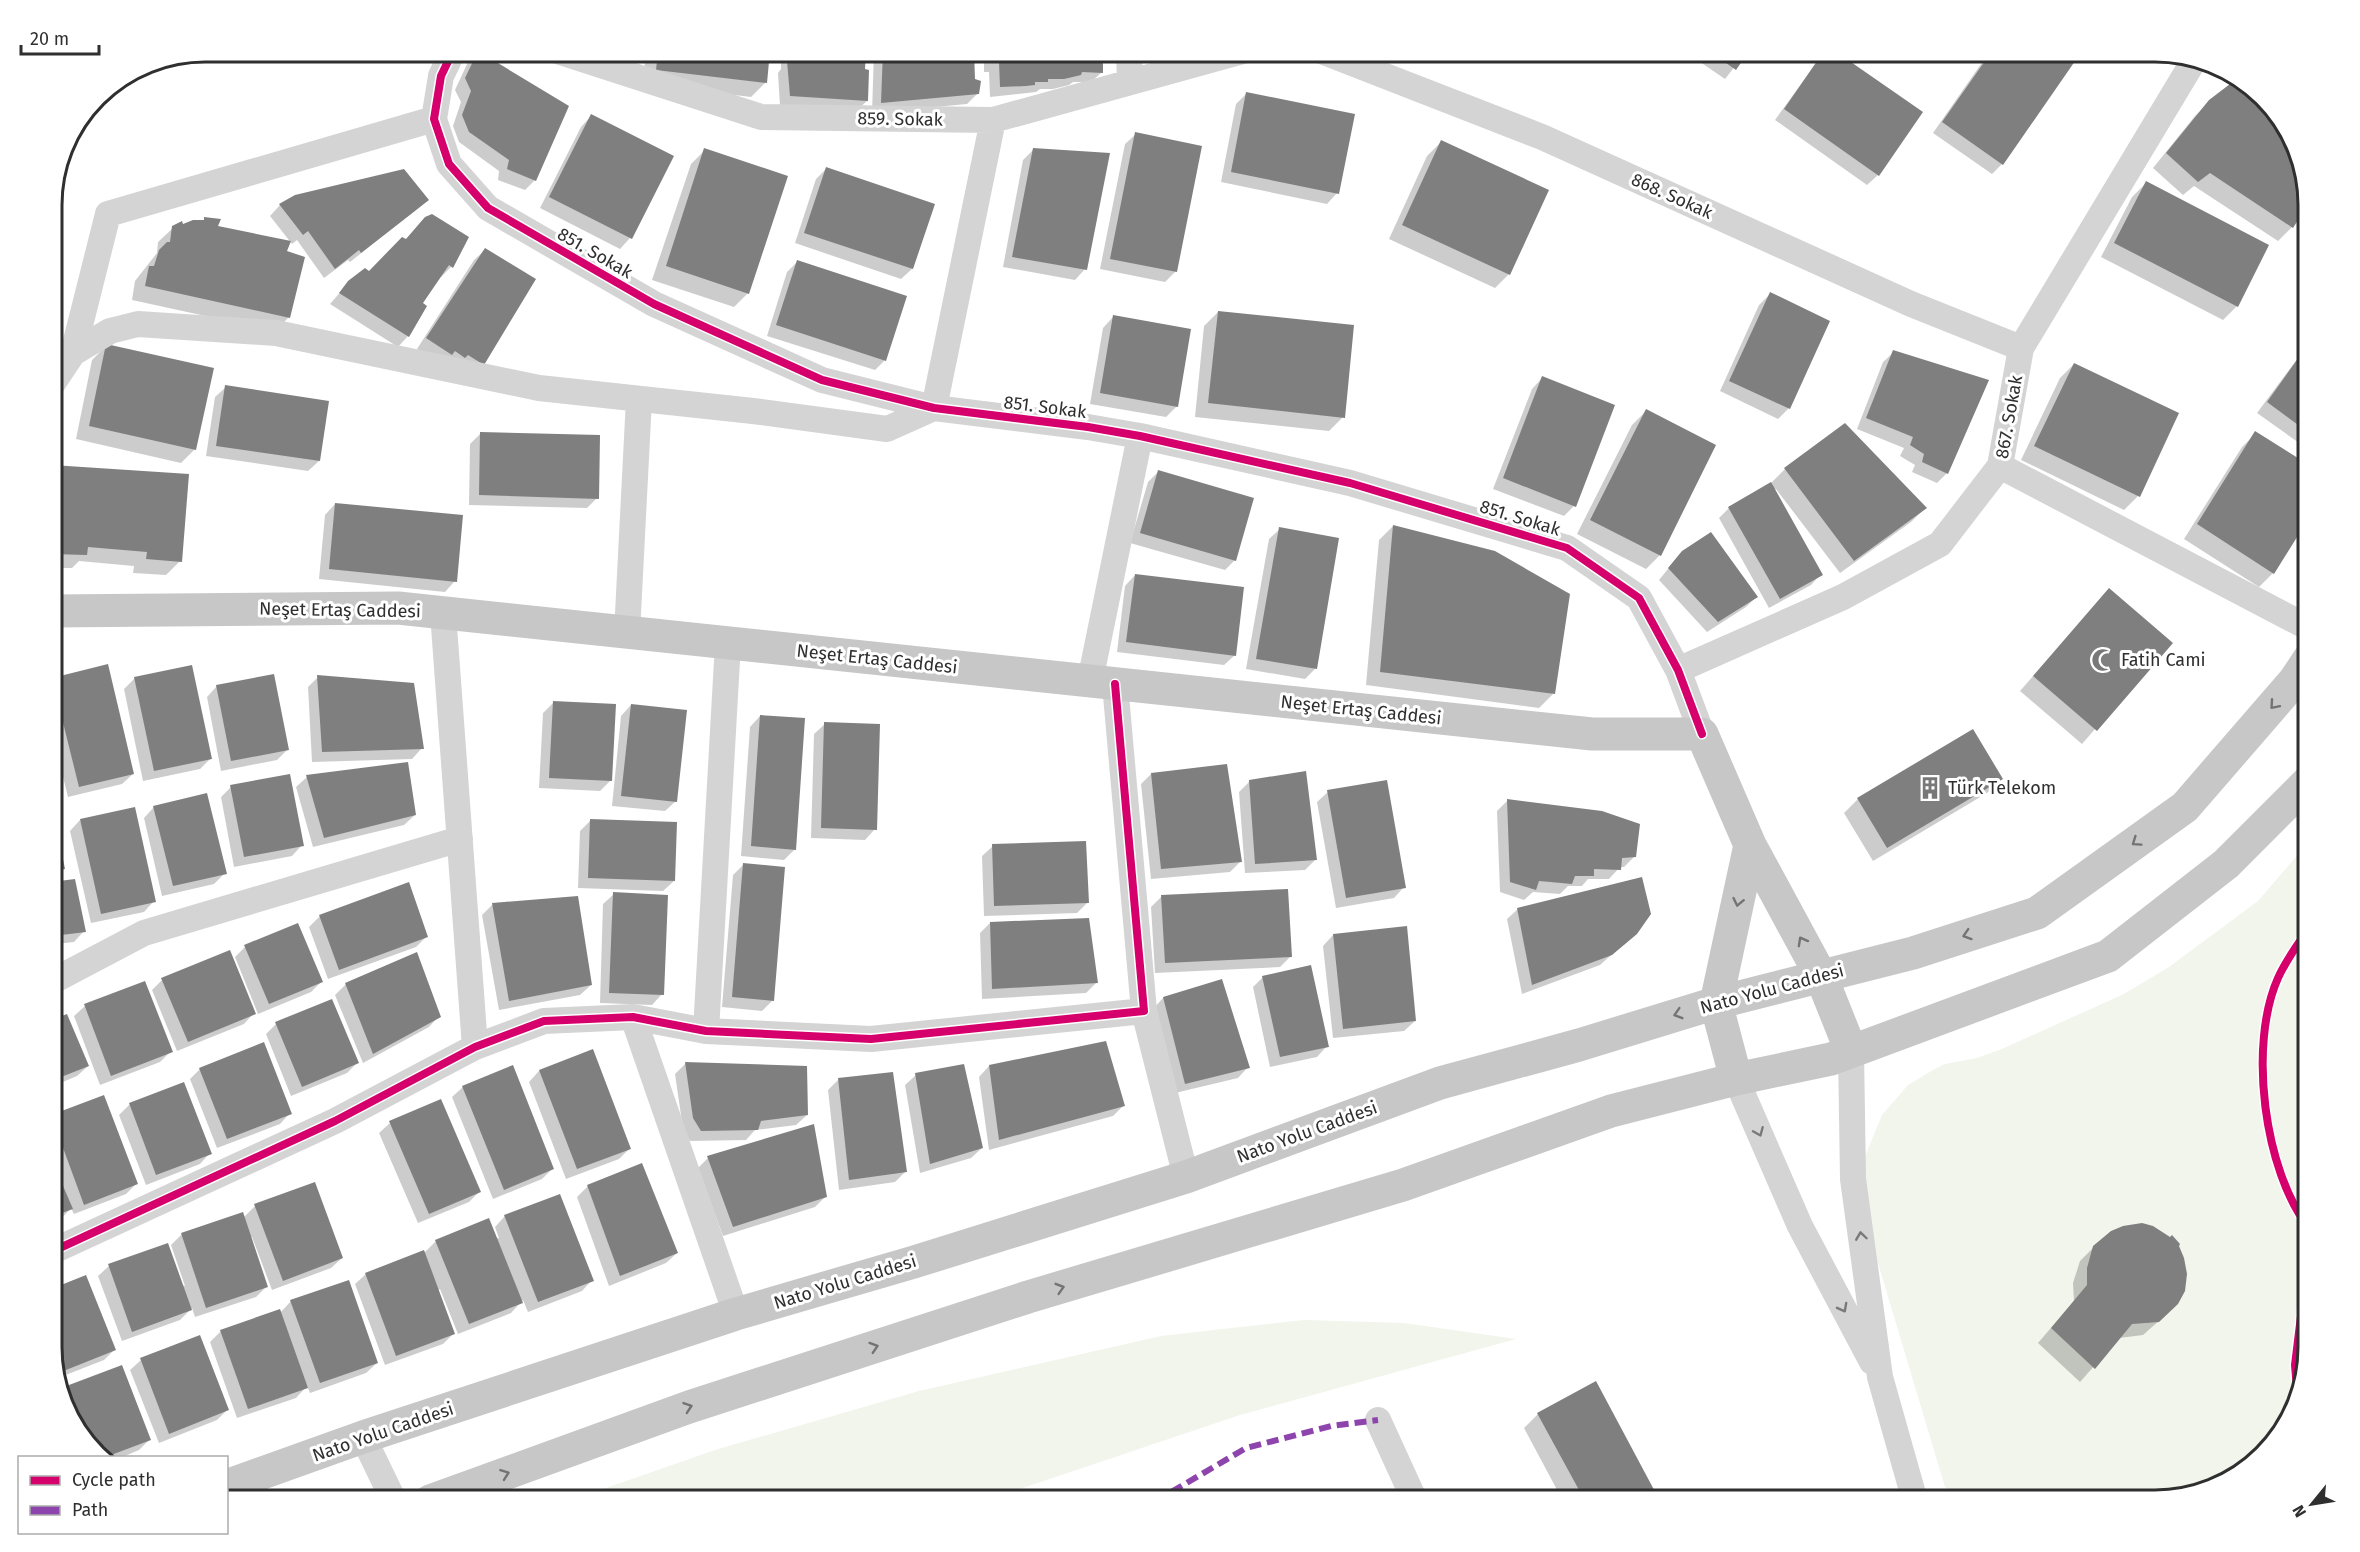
<svg xmlns="http://www.w3.org/2000/svg" width="2360" height="1552" font-family="'Fira Sans',sans-serif">
	<rect width="100%" height="100%" fill="#fff"/>
	<!-- green -->
	<path fill="#f1f5ec" d="M2309,842V1348L2283,1433L2232,1481L2156,1501H1958L1945,1487L1866,1223L1864,1159L1882,1115L1908,1085L1933,1070L1945,1064L1977,1058L2002,1049L2124,994L2169,967L2258,901Z
		M1304,1320L1404,1323L1516,1339L1240,1415L1014,1491L960,1501H569L715,1450L919,1391L1161,1336Z"/>
	<!-- shadow -->
	<path fill="#0003" d="M596,51H632L621,62Z
		M646,51H769L765,83L751,97L643,84Z
		M781,51H865L863,70L867,101L856,111L780,106L778,73L781,69Z
		M874,51H973V80L978,93L967,104L872,113Z
		M984,51H1102V72L1091,82H1073L1069,85L1053,89H1040L1036,92L990,97L989,72H984Z
		M1684,51H1747L1725,79Z
		M1825,51H1832L1878,175L1867,185L1775,120Z
		M1990,51H2080L2002,164L1992,174L1933,133Z
		M479,52L535,180L525,190L498,180L499,171L459,142L453,126L461,102L455,90L468,62Z
		M2231,86H2249L2289,128L2292,227L2278,241L2194,186L2183,195L2153,168L2195,116L2210,101Z
		M1247,93L1337,193L1327,204L1221,182L1236,104Z
		M591,116L672,157L630,238L620,249L540,208L581,127Z
		M1136,134L1176,271L1165,282L1100,269L1125,144Z
		M1441,142L1509,274L1495,288L1389,239L1427,156Z
		M1034,149L1085,269L1075,280L1003,267L1023,160Z
		M705,150L748,293L734,307L652,280L691,164Z
		M826,169L912,269L901,279L795,243L816,179Z
		M2146,183L2237,306L2223,320L2101,257L2132,197Z
		M280,205L416,210L350,262L348,260L324,278L297,240L292,244L270,216Z
		M205,218L216,228L285,252L289,317L275,331L132,300L135,281L157,253L158,242L173,228L202,222Z
		M467,238L451,267L441,277L440,276L421,303L425,306L408,336L398,347L330,304L349,282Z
		M485,250L483,364H441L417,349L474,260Z
		M797,262L885,360L875,370L767,336L787,272Z
		M1770,294L1789,408L1778,419L1720,391L1759,305Z
		M1218,312L1343,417L1329,431L1195,417L1204,326Z
		M1113,317L1177,406L1166,417L1090,404L1103,328Z
		M2309,343V450L2257,413Z
		M106,346L195,449L181,463L76,439L92,360Z
		M1894,352L1947,473L1937,483L1912,472L1915,465L1900,456L1904,448L1857,429L1883,362Z
		M2074,364L2138,496L2124,510L2021,460L2060,378Z
		M1542,378L1574,506L1564,516L1493,489L1532,389Z
		M226,387L319,461L308,471L206,456L215,397Z
		M1646,411L1660,555L1646,569L1577,534L1632,425Z
		M1845,425L1925,508L1911,522L1840,573L1776,489L1774,490L1821,574L1811,585L1769,608L1719,518L1729,508L1771,483L1785,469Z
		M481,433L597,498L587,508L469,505L470,444Z
		M2256,433L2273,573L2259,587L2184,539L2242,447Z
		M51,467H52L180,561L166,575L133,573L134,566L79,561L72,568H51Z
		M1158,472L1235,560L1225,570L1130,543L1148,482Z
		M335,504L455,581L445,592L319,579L325,515Z
		M1393,526L1553,694L1539,708L1366,685L1379,540Z
		M1280,529L1315,669L1305,679L1246,669L1269,539Z
		M1672,564L1756,597L1746,607L1707,632L1659,580Z
		M1135,575L1235,655L1224,665L1117,652L1125,586Z
		M2109,590L2170,643L2082,744L2020,691Z
		M106,666L133,774L122,784L68,797L51,728V681Z
		M318,677L422,748L412,759L312,762L308,687Z
		M135,678L210,759L200,769L143,781L124,689Z
		M217,686L287,750L277,760L221,771L207,697Z
		M554,702L611,780L600,791L539,788L543,713Z
		M631,705L676,801L665,811L612,806L621,716Z
		M760,716L795,849L784,860L741,856L750,727Z
		M825,724L875,829L865,840L811,838L814,734Z
		M1151,774L1241,861L1230,872L1151,879L1141,784Z
		M307,777L415,815L404,825L313,847L296,787Z
		M2001,779L1987,793L1873,861L1844,813L1858,799Z
		M1250,781L1315,860L1305,870L1245,873L1239,792Z
		M231,787L302,845L292,856L234,867L221,797Z
		M1328,792L1404,887L1394,898L1336,908L1317,802Z
		M1508,800L1635,856L1624,867H1620L1609,879H1588L1582,886H1568L1560,894L1533,892L1524,900L1500,892L1497,811Z
		M154,807L225,873L214,884L162,896L144,818Z
		M51,808L63,868L51,879Z
		M80,820L154,901L144,912L91,923L70,831Z
		M590,821L674,881L663,891L578,888L580,831Z
		M993,846L1087,903L1077,913L984,916L982,856Z
		M743,865L773,1000L762,1011L722,1007L733,875Z
		M60,883L84,931L74,942L56,944L51,948V889Z
		M408,884L427,936L416,947L328,979L309,927L319,917Z
		M614,894L662,994L652,1005L600,1003L603,904Z
		M1162,896L1290,957L1280,967L1155,973L1151,907Z
		M493,904L591,985L580,995L499,1010L482,915Z
		M1518,909L1636,933L1600,965L1522,994L1507,919Z
		M990,923L1096,983L1086,993L982,999L980,933Z
		M1333,935L1415,1021L1404,1031L1333,1038L1323,946Z
		M245,947L321,982L311,992L258,1014L235,957Z
		M416,954L439,1016L429,1027L363,1063L335,995L346,984Z
		M1263,977L1327,1046L1317,1057L1270,1067L1253,987Z
		M162,980L254,1013L244,1024L177,1051L152,990Z
		M144,983L171,1051L160,1062L100,1085L74,1016L85,1006Z
		M1163,998L1248,1067L1238,1078L1175,1093L1153,1009Z
		M51,1022L88,1066L77,1076L51,1087Z
		M276,1024L357,1063L347,1073L291,1096L266,1034Z
		M592,1051L629,1149L619,1159L566,1179L529,1082L539,1071Z
		M685,1064L805,1067L807,1115L796,1125L755,1130L746,1140L690,1141L683,1129L675,1074Z
		M989,1066L1124,1105L1113,1116L989,1150L979,1077Z
		M200,1069L290,1113L280,1124L217,1148L190,1079Z
		M916,1075L982,1148L971,1158L920,1173L905,1085Z
		M838,1080L906,1171L895,1182L839,1190L828,1090Z
		M463,1087L552,1169L542,1179L493,1199L452,1097Z
		M103,1097L137,1183L126,1194L74,1214L71,1208L61,1219L51,1223V1116Z
		M130,1104L210,1153L200,1164L146,1185L119,1115Z
		M390,1123L479,1192L469,1202L418,1223L379,1133Z
		M708,1158L826,1196L815,1207L723,1236L698,1168Z
		M641,1165L677,1253L666,1263L609,1286L577,1197L587,1187Z
		M255,1206L342,1258L331,1268L272,1290L252,1237L250,1238L266,1287L256,1297L195,1317L192,1308L180,1320L122,1341L98,1276L109,1266L185,1286L171,1245L182,1234L243,1218Z
		M505,1216L592,1280L582,1291L528,1312L523,1300L511,1313L458,1334L440,1289L438,1290L454,1333L443,1344L385,1365L355,1284L366,1274L424,1253L436,1241L499,1238L495,1227Z
		M2094,1247L2169,1312L2143,1335L2119,1338L2080,1382L2038,1343L2074,1301L2073,1283L2080,1261Z
		M291,1301L377,1363L366,1373L310,1393L307,1386L296,1398L237,1418L210,1342L221,1331L280,1313Z
		M115,1349L104,1360L58,1378L51,1357Z
		M141,1360L227,1410L217,1420L159,1443L130,1370Z
		M121,1367L149,1440L139,1450L120,1458H103L72,1425L61,1390Z
		M1538,1414L1658,1501H1563L1524,1428Z"/>
	<!-- building -->
	<path fill="#7f7f7f" d="M478,51L569,106L536,181L507,169L509,160L469,132L462,115L471,91L465,78Z
		M658,51H770L767,83L656,70Z
		M791,51H866L865,69L869,70L868,101L790,96L787,61L791,62Z
		M883,51H974L975,79L981,81L979,94L881,103Z
		M994,51H1103V73L1082,72L1081,75L1064,79H1048V82H1035V85L1026,86L1000,87L999,62H994Z
		M1709,51H1749L1736,70Z
		M1824,51H1835L1923,112L1879,176L1784,109Z
		M1992,51H2082L2003,165L1942,122Z
		M2230,84H2247L2289,128L2309,203L2293,228L2210,173L2198,182L2166,153L2209,100Z
		M1246,92L1355,114L1339,194L1231,172Z
		M591,114L674,156L632,239L549,197Z
		M1135,132L1202,146L1177,272L1110,259Z
		M1441,140L1549,190L1510,275L1402,225Z
		M704,148L788,176L749,294L666,266Z
		M1033,148L1110,153L1087,270L1012,257Z
		M826,167L935,204L913,269L804,233Z
		M404,169L429,200L361,253L359,250L335,269L308,231L303,235L279,204L295,195Z
		M2146,181L2269,245L2238,307L2114,243Z
		M432,214L469,237L453,268L449,265L423,303L427,306L409,337L339,293L348,281L365,268L369,271L402,237L406,239L425,217Z
		M204,217L221,219L218,226L291,241L287,251L305,257L290,318L145,286L149,266H154L159,250L167,242H170L172,226L182,221L183,224L193,220H204Z
		M485,248L536,279L484,365L468,355L465,358L455,351L452,355L426,338Z
		M797,260L907,296L886,361L776,325Z
		M1770,292L1830,321L1790,409L1729,381Z
		M1218,311L1354,325L1345,418L1208,403Z
		M1113,315L1191,329L1178,407L1100,393Z
		M2309,343V433L2267,402Z
		M106,344L214,368L196,450L89,426Z
		M1893,350L1989,380L1948,474L1922,462L1924,454L1910,445L1913,437L1866,418Z
		M2074,363L2179,413L2140,497L2034,446Z
		M1542,376L1615,405L1576,507L1503,478Z
		M225,385L329,401L320,461L216,446Z
		M1646,409L1716,445L1661,556L1590,520Z
		M1845,423L1927,508L1854,561L1784,468Z
		M2255,431L2309,465V518L2274,574L2197,524Z
		M480,432L600,435L599,499L479,495Z
		M52,465L189,474L182,562L146,559L147,552L88,547L87,555L51,554Z
		M1158,470L1254,498L1236,561L1140,533Z
		M1771,482L1823,575L1780,599L1728,507Z
		M335,503L463,515L457,582L329,569Z
		M1393,525L1495,551L1570,594L1555,694L1380,672Z
		M1279,527L1339,538L1317,669L1256,659Z
		M1711,532L1758,597L1718,622L1668,568L1682,551Z
		M1135,574L1244,587L1236,656L1126,642Z
		M2109,588L2173,643L2097,731L2033,676Z
		M108,664L134,774L79,787L52,678Z
		M192,665L212,759L154,771L134,677Z
		M274,674L289,750L231,761L216,685Z
		M317,675L414,683L424,749L322,752Z
		M553,701L616,704L612,781L549,778Z
		M631,704L687,710L677,802L621,796Z
		M760,715L805,718L796,850L751,846Z
		M824,722L880,724L877,830L821,828Z
		M1973,729L2003,779L1887,848L1857,798Z
		M52,753L56,771L51,772V754Z
		M408,762L416,815L324,838L306,775Z
		M1227,764L1242,862L1161,869L1151,773Z
		M1306,771L1317,860L1255,864L1249,780Z
		M290,774L304,846L244,857L230,785Z
		M1387,780L1406,888L1346,898L1327,790Z
		M207,793L227,874L173,886L153,806Z
		M1507,799L1602,811L1640,824L1636,857L1622,858L1621,870L1594,869V876H1575L1572,884L1539,881L1536,890L1510,882Z
		M52,805L65,869L51,872V806Z
		M135,807L156,902L101,914L80,819Z
		M590,819L677,822L675,881L588,878Z
		M1086,841L1089,903L994,906L992,844Z
		M743,863L785,867L774,1001L732,997Z
		M1642,877L1651,914L1637,934L1612,955L1532,985L1517,908Z
		M75,879L86,932L61,935V941H53L55,946L51,947V888L61,886L59,881Z
		M409,882L428,937L339,970L319,915Z
		M1288,889L1292,957L1165,963L1161,895Z
		M613,892L668,895L664,995L609,993Z
		M578,896L592,985L509,1001L492,903Z
		M1089,918L1098,983L992,989L990,922Z
		M298,923L323,982L269,1004L244,945Z
		M1407,926L1416,1021L1343,1029L1333,934Z
		M230,950L256,1014L188,1042L161,978Z
		M417,952L441,1017L373,1054L345,983Z
		M1311,965L1329,1047L1280,1057L1262,976Z
		M1222,979L1250,1068L1185,1084L1163,997Z
		M145,981L173,1052L111,1076L84,1004Z
		M332,999L359,1063L302,1087L275,1022Z
		M67,1014L89,1066L51,1081V1020Z
		M1106,1041L1125,1106L999,1140L989,1065Z
		M264,1042L292,1114L227,1139L199,1068Z
		M593,1049L631,1149L577,1169L539,1070Z
		M685,1062L807,1066L808,1115L761,1121L758,1130L701,1131L693,1118Z
		M964,1064L983,1148L930,1164L915,1073Z
		M513,1065L554,1169L504,1190L462,1086Z
		M893,1072L907,1172L849,1180L838,1078Z
		M184,1082L212,1154L156,1175L129,1103Z
		M104,1095L138,1184L84,1205L51,1115Z
		M441,1099L481,1192L429,1214L389,1121Z
		M814,1124L827,1197L733,1227L707,1156Z
		M51,1158L73,1209L51,1217Z
		M642,1163L678,1253L620,1276L587,1185Z
		M315,1182L343,1258L283,1281L254,1204Z
		M560,1194L594,1281L538,1302L504,1215Z
		M243,1212L268,1287L206,1308L181,1233Z
		M489,1218L523,1303L469,1324L435,1240Z
		M2142,1223L2153,1226L2170,1237L2172,1235L2180,1244L2179,1246L2184,1258L2187,1274L2185,1291L2178,1304L2159,1322L2132,1324L2095,1369L2051,1328L2087,1285V1268L2093,1246L2111,1231L2123,1226Z
		M168,1243L192,1310L132,1332L108,1264Z
		M424,1250L455,1334L396,1356L365,1273Z
		M86,1275L116,1350L56,1374L51,1357V1289Z
		M349,1280L378,1363L320,1383L290,1300Z
		M280,1309L308,1388L248,1409L220,1330Z
		M200,1335L229,1410L169,1434L140,1358Z
		M122,1365L151,1440L103,1458L72,1425L61,1388Z
		M1596,1381L1660,1501H1585L1537,1413Z"/>
	<g fill="none" stroke-linecap="round" stroke-linejoin="round">
		<!-- minor -->
		<path stroke="#d4d4d4" stroke-width="26" d="M453,51L441,76L434,119L449,164L488,208L654,304L822,380L934,408L1088,427L1140,436L1350,483L1567,548L1639,598L1678,670L1702,734
			M557,51L761,117L993,120L1243,51
			M1129,51L1130,82
			M1321,51L1542,137L1911,304L2021,348
			M73,353L108,214L434,119
			M51,386L73,353L110,331L138,324L276,333L539,388L753,411L887,429L934,408L993,120
			M2000,466L2309,628
			M443,613L475,1047
			M627,633L639,399
			M1678,670L1843,597L1940,544L2000,466L2021,348L2193,62
			M1090,681L1140,436
			M51,982L144,933L460,839
			M1144,1011L1186,1177
			M633,1017L736,1314
			M706,1031L728,643
			M1851,1051L1853,1179L1880,1377L1915,1501
			M1736,1079L1800,1226L1872,1362
			M51,1252L335,1121L475,1047L544,1021L633,1017L706,1031L871,1039L1144,1011L1115,684
			M1378,1420L1415,1501
			M363,1437L394,1501"/>
		<!-- major -->
		<path stroke="#c7c7c7" stroke-width="33" d="M51,611L398,608L1592,734H1702L1750,845L1821,976L1851,1051
			M1736,1079L1716,1003L1750,845
			M226,1486L363,1437L736,1314L914,1262L1186,1177L1440,1083L1579,1045L1716,1003L1913,953L2037,913L2185,807L2295,680L2309,659
			M430,1501L689,1407L1028,1297L1403,1185L1611,1111L1736,1079L1831,1059L2108,956L2226,864L2309,781"/>
		<!-- quiet -->
		<path stroke="#8e44ad" stroke-width="6" stroke-dasharray="12 6" stroke-linecap="butt" d="M1156,1501L1246,1448L1331,1426L1378,1420"/>
		<!-- cycleway casing -->
		<g stroke="#fff" stroke-width="11">
			<path id="cycleway" d="M453,51L441,76L434,119L449,164L488,208L654,304L822,380L934,408L1088,427L1140,436L1350,483L1567,548L1639,598L1678,670L1702,734
				M2309,928C2298,944 2286,960 2278,978C2248,1045 2264,1171 2309,1228
				M51,1252L335,1121L475,1047L544,1021L633,1017L706,1031L871,1039L1144,1011L1115,684
				M2297,1389L2295,1365L2302,1308"/>
		</g>
		<!-- cycleway -->
		<use href="#cycleway" stroke="#d6006c" stroke-width="8"/>
	</g>
	<!-- one-way arrows -->
	<defs><path id="oneway-chevron" d="M-2-3.5L2.5 0L-2 3.5" fill="none" stroke-width="1.6" stroke-linecap="round" stroke-linejoin="round" transform="scale(1.5)"/></defs>
	<g stroke="#737373">
		<use href="#oneway-chevron" transform="translate(2274 705) rotate(131)"/>
		<use href="#oneway-chevron" transform="translate(2136 842) rotate(145)"/>
		<use href="#oneway-chevron" transform="translate(1738 902) rotate(102)"/>
		<use href="#oneway-chevron" transform="translate(1967 935) rotate(162)"/>
		<use href="#oneway-chevron" transform="translate(1802 941) rotate(-119)"/>
		<use href="#oneway-chevron" transform="translate(1678 1014) rotate(163)"/>
		<use href="#oneway-chevron" transform="translate(1060 1288) rotate(-17)"/>
		<use href="#oneway-chevron" transform="translate(874 1347) rotate(-18)"/>
		<use href="#oneway-chevron" transform="translate(688 1407) rotate(-19)"/>
		<use href="#oneway-chevron" transform="translate(505 1474) rotate(-20)"/>
	</g>
	<g stroke="#797979">
		<use href="#oneway-chevron" transform="translate(1759 1132) rotate(67)"/>
		<use href="#oneway-chevron" transform="translate(1861 1236) rotate(-98)"/>
		<use href="#oneway-chevron" transform="translate(1843 1308) rotate(62)"/>
	</g>
	<!-- icons -->
	<defs>
		<g id="mosque-bare" transform="scale(1.8)"><path d="M3.5-4.9A6 6 0 1 0 3.5 4.9A5 5 0 1 1 3.5-4.9Z" fill="#787878" stroke="#fff" stroke-width="2.5" paint-order="stroke"/></g>
		<g id="building-bare" transform="scale(1.8)"><path d="M-4-6H4V6H1V3H-1V6H-4ZM-2.5-4.3h1.7v1.8h-1.7ZM.8-4.3h1.7v1.8H.8ZM-2.5-1h1.7V.8h-1.7ZM.8-1h1.7V.8H.8Z" fill="#787878" stroke="#fff" stroke-width="2.5" paint-order="stroke"/></g>
	</defs>
	<g fill-rule="evenodd">
		<use href="#mosque-bare" x="2103" y="660"/>
		<use href="#building-bare" x="1930" y="788"/>
	</g>
	<g text-anchor="middle" dominant-baseline="central" stroke-width="6" stroke-linejoin="round" paint-order="stroke">
		<!-- street labels -->
		<g font-size="18" fill="#2f2f2f" stroke="#fff">
			<text transform="translate(900 119) rotate(1)">859. Sokak</text>
			<text transform="translate(1672 196) rotate(24)">868. Sokak</text>
			<text transform="translate(595 253) rotate(30)">851. Sokak</text>
			<text transform="translate(1045 407) rotate(7)">851. Sokak</text>
			<text transform="translate(2009 417) rotate(-80)">867. Sokak</text>
			<text transform="translate(1520 518) rotate(17)">851. Sokak</text>
			<text transform="translate(340 610) rotate(1)">Neşet Ertaş Caddesi</text>
			<text transform="translate(877 659) rotate(6)">Neşet Ertaş Caddesi</text>
			<text transform="translate(1361 710) rotate(6)">Neşet Ertaş Caddesi</text>
			<text transform="translate(1772 989) rotate(-15)">Nato Yolu Caddesi</text>
			<text transform="translate(1307 1132) rotate(-20)">Nato Yolu Caddesi</text>
			<text transform="translate(845 1282) rotate(-17)">Nato Yolu Caddesi</text>
			<text transform="translate(383 1432) rotate(-19)">Nato Yolu Caddesi</text>
		</g>
		<!-- poi labels -->
		<g font-size="18" fill="#2f2f2f" stroke="#fff" text-anchor="start">
			<text x="2121" y="660">Fatih Cami</text>
			<text x="1948" y="788">Türk Telekom</text>
		</g>
	</g>
	<!-- crop -->
	<path d="M0 0H2360V1552H0ZM205 62H2155A143 143 0 0 1 2298 205V1347A143 143 0 0 1 2155 1490H205A143 143 0 0 1 62 1347V205A143 143 0 0 1 205 62Z" fill="#fff" fill-rule="evenodd"/>
	<path fill="none" stroke="#2f2f2f" stroke-width="3" d="M205 62H2155A143 143 0 0 1 2298 205V1347A143 143 0 0 1 2155 1490H205A143 143 0 0 1 62 1347V205A143 143 0 0 1 205 62Z"/>
	<!-- legend -->
	<rect x="18" y="1456" width="210" height="78" fill="#ffffff" stroke="#acacac" stroke-width="1.5"/>
	<rect x="30" y="1476" width="30" height="9" fill="#d6006c" stroke="#acacac" stroke-width="1.5"/>
	<text x="72" y="1486" font-size="18" fill="#2f2f2f">Cycle path</text>
	<rect x="30" y="1506" width="30" height="9" fill="#8e44ad" stroke="#acacac" stroke-width="1.5"/>
	<text x="72" y="1516" font-size="18" fill="#2f2f2f">Path</text>
	<!-- north arrow -->
	<g transform="translate(2312 1504) rotate(240)" stroke="#ffffff" stroke-width="4.5" paint-order="stroke">
	<path d="M0-4.5L10 22L0 15L-10 22Z" fill="#2f2f2f"/>
	<text y="-9" font-size="16" font-weight="bold" text-anchor="middle" fill="#2f2f2f">N</text>
	</g>
	<!-- scale -->
	<path d="M21 45v9h78v-9" fill="none" stroke="#2f2f2f" stroke-width="3"/>
	<text x="30" y="45" font-size="18" fill="#2f2f2f" stroke="#ffffff" stroke-width="4.5" paint-order="stroke">20 m</text>
</svg>
